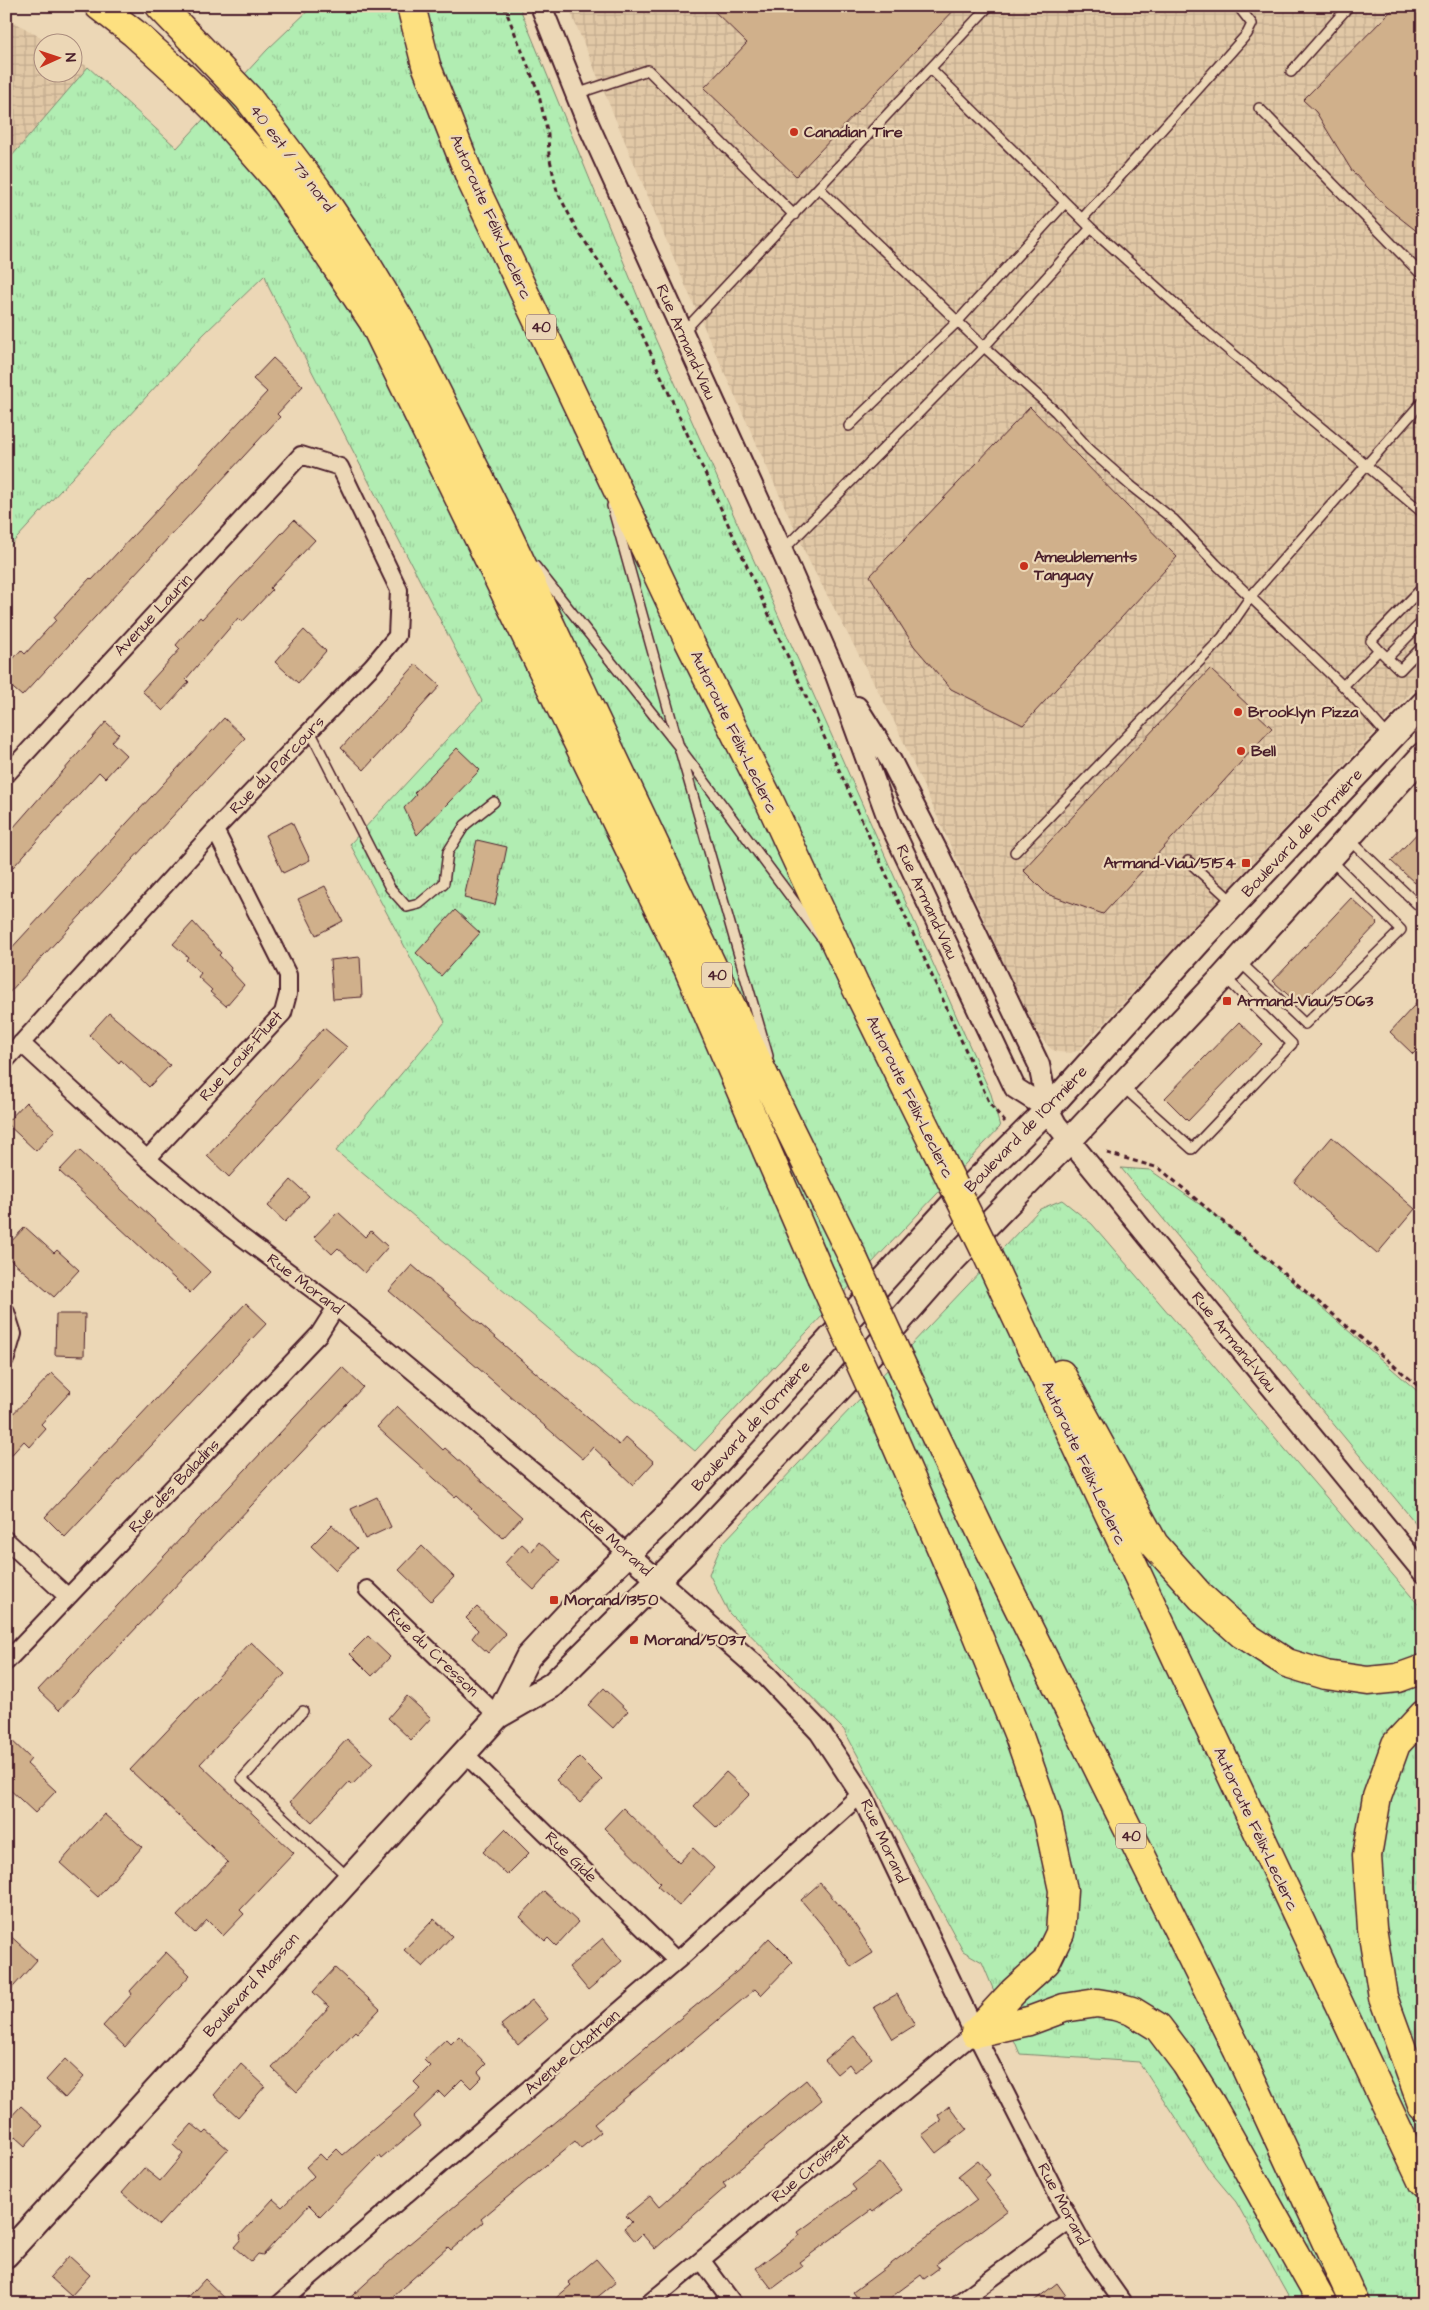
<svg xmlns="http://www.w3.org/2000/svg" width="1429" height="2310" font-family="'Architects Daughter',sans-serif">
	<defs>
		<pattern id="industrial-grid" width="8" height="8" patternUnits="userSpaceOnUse" patternTransform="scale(1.25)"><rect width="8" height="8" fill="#e1c8a6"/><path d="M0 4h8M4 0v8" fill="none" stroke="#c3ab8f"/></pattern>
		<pattern id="grass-tufts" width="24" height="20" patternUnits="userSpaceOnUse" patternTransform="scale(1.25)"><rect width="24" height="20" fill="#b1edb2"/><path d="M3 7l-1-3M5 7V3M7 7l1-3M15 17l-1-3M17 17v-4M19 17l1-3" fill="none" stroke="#9acb99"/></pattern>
	</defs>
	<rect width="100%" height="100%" fill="#ecd7b6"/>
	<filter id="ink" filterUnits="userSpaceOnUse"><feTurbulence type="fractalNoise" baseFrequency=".02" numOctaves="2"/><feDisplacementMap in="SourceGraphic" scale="10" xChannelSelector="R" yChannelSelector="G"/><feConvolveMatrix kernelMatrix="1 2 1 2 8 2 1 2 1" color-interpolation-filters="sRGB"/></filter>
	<g filter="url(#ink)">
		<!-- industrial -->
		<path fill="url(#industrial-grid)" d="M568,6H1423V680L1079,1050L1071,1053L1058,1052L1051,1049L1042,1039H1038L893,719L810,563L686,287Z
			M6,17L48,42H42V72H72L73,57L88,67L6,163Z"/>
		<!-- grass -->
		<path fill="url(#grass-tufts)" stroke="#7e866e" d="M313,6H519L651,329L991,1094L1000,1127L695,1451L336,1151L445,1022L350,844L482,701L269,288L265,275L203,335L6,550V163L88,67L177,148L267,50Z
			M1121,1168L1150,1170L1218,1217L1423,1396V1532Z
			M1062,1200L1092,1224L1423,1610V2304H1293L1236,2202L1210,2171L1139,2062L1020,2054L982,1962L963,1951L844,1730L729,1613L709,1574L722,1544L1040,1209Z"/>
		<!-- building -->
		<path fill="#d0b08b" stroke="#4a1f2b" d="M709,6H958L796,176L704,88L747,43Z
			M1396,6H1423V236L1386,207L1352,171L1316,112L1303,100Z
			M273,358L303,386L277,414L280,417L22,696L6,682V667L21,650L25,654L56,620L54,617L90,578L92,580L267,392L253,379Z
			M1030,407L1177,557L1023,725L951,689L914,646L870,576Z
			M294,520L315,540L270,588L272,590L242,622L238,618L186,679L189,682L163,711L142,691L180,649L176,645L200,617L202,619Z
			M304,630L326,651L298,683L275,662Z
			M416,664L440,686L364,770L341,748Z
			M1210,669L1272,728L1103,914L1047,894L1023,870Z
			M224,718L245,738L6,996V954Z
			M106,722L119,734L112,742L126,755L105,778L99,772L6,875V836Z
			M457,748L480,770L417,835L404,808L416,795L414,793Z
			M292,822L310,860L283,873L265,835Z
			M1423,827V874L1415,883L1391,861Z
			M477,840L507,847L495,905L464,898Z
			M325,886L343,921L316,935L298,899Z
			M1351,898L1378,923L1300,1006L1273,981Z
			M455,910L480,933L441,976L416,953Z
			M193,922L221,953L219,955L231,968L230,970L244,985L226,1006L210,992L212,990L198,977L201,973L186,960L188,957L173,944Z
			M360,957L362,997L333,999L330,960Z
			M1423,996V1044L1413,1054L1390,1032Z
			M109,1013L170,1065L149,1087L121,1060L119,1063L89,1035Z
			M1239,1022L1262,1044L1188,1121L1165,1098Z
			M324,1028L347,1047L229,1177L207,1156Z
			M26,1102L55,1130L36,1151L6,1123Z
			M1332,1137L1415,1209L1377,1254L1294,1182Z
			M79,1150L210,1272L190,1293L59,1171Z
			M291,1180L309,1196L285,1222L268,1206Z
			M338,1212L365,1237L371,1231L388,1247L365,1273L338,1248L332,1254L314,1237Z
			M25,1227L54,1253L57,1250L79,1270L54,1297L6,1256V1247Z
			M412,1265L619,1445L626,1437L654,1462L633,1485L593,1447L583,1459L389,1291Z
			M246,1303L267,1323L65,1537L45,1517Z
			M56,1314H85L84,1356L55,1355Z
			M342,1367L363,1387L59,1710L38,1690Z
			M52,1373L71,1391L41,1424L46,1429L30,1447L24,1441L6,1461V1421Z
			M397,1406L443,1450L445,1448L522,1517L503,1538L457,1495L455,1497L377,1427Z
			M377,1497L391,1527L365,1539L351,1509Z
			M332,1525L357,1548L336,1570L311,1546Z
			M539,1542L560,1561L534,1590L505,1563L522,1544L531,1552Z
			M422,1546L454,1577L431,1601L399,1570Z
			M477,1607L506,1634L488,1653L472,1638L478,1630L466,1618Z
			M368,1636L390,1657L372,1676L350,1654Z
			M251,1642L285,1674L200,1764L294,1853L240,1910L244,1914L223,1936L207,1920L195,1933L177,1916L228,1862L130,1770Z
			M604,1688L628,1711L613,1728L588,1705Z
			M407,1696L431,1718L411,1740L388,1718Z
			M6,1735L31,1759L27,1764L56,1791L35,1813L6,1786Z
			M347,1739L373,1763L352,1785L349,1782L312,1822L290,1802Z
			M579,1757L602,1780L580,1803L556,1780Z
			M726,1772L750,1794L717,1828L694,1806Z
			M623,1808L679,1863L693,1848L714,1868L679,1906L657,1886L660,1883L604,1828Z
			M104,1814L142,1847L98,1897L60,1863Z
			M505,1829L529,1853L507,1875L483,1852Z
			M820,1883L852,1920L873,1953L851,1967L832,1937L801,1900Z
			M544,1891L578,1922L556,1946L548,1938L545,1941L520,1917Z
			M434,1919L452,1936L423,1967L404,1950Z
			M6,1932L37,1960L6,1995Z
			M603,1938L622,1961L588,1990L569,1967Z
			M769,1938L793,1962L761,1995L755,1989L594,2124L601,2132L581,2148L575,2141L481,2219L483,2222L451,2250L448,2247L384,2304H343L409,2244L741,1968Z
			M166,1952L190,1975L125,2047L103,2026L132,1994L130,1991Z
			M335,1968L380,2009L357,2033L355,2031L297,2092L272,2068L329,2007L313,1992Z
			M897,1994L915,2025L893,2039L874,2007Z
			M532,2000L548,2019L518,2045L501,2025Z
			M459,2036L486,2064L478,2072L482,2077L471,2088L462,2079L444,2097L439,2092L413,2117L420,2126L381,2159L379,2156L320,2216L309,2205L263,2255L258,2254L251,2262L234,2247L241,2239L240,2235L273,2199L282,2207L314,2176L306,2167L320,2154L326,2160L337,2149L343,2155L421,2089L414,2082L430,2066L424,2060L446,2039L451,2044Z
			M854,2036L872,2058L855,2072L849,2064L837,2074L825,2060Z
			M65,2059L84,2077L65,2098L46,2080Z
			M241,2064L265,2086L238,2117L214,2095Z
			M806,2080L822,2100L723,2183L726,2187L655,2249L642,2234L635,2241L624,2228L632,2222L626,2216L650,2196L659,2207L749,2127Z
			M21,2106L43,2126L25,2146L15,2137L6,2147V2122Z
			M949,2106L967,2129L936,2153L922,2135L941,2121L938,2115Z
			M192,2124L204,2134L207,2131L228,2149L159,2225L122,2193L144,2168L160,2181L183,2154L173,2145Z
			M978,2160L990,2175L984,2180L1008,2210L936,2264L939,2268L924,2279L921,2275L882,2304H862L853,2292L977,2200L958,2176Z
			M880,2163L901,2190L873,2212L871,2210L800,2262L803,2266L772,2289L756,2268L800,2235L798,2232L856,2190L852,2185Z
			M69,2256L90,2275L71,2296L50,2277Z
			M596,2259L616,2282L589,2304H549L571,2285L568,2282Z
			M205,2279L231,2304H182Z
			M1057,2283L1072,2304H1030Z"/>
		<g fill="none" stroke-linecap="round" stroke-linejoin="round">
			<!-- service casing -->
			<g stroke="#4a1f2b" stroke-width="12">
				<path id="service" d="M931,69L1091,228L1201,327L1423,513
					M1291,72L1349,6
					M576,94L648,70L794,215
					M1259,108L1423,276
					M819,188L984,347L1056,412L1089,449L1131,486L1174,520L1216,564L1346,689L1390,738
					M1082,219L1247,34L1252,24L1238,6
					M683,332L989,6
					M849,426L958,321L1065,203
					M612,506L679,747L768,1056
					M782,551L984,347L1091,228
					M535,566L679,747L820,936
					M1379,650L1371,641L1423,587
					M1387,658L1419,625
					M1343,686L1379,650L1400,670L1423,646
					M310,731L390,888L407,907L419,904L444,883L448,852L465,825L494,802
					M1348,838L1417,904L1423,898
					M1015,852L1222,638L1251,596L1423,401
					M1188,861L1234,903
					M1238,960L1305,1024L1401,930L1331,860
					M1122,1086L1192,1149L1292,1044L1225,977
					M303,1711L242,1779L349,1878"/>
			</g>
			<!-- minor casing -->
			<g stroke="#4a1f2b" stroke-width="20">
				<path id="minor" d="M6,775L301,455L340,467L399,590L397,636L372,666L215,830L6,1060
					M21,1043L147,1159L231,1229L336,1307L576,1507L629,1555
					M147,1159L283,1013L288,994V975L215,830
					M6,1312L13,1334L6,1358
					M6,1540L68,1597
					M367,1589L498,1716
					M6,1662L319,1334L336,1307
					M465,1754L677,1961
					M702,2261L734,2304
					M279,2304L677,1961L861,1794
					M648,2304L975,2033L1070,2220L1090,2256L1124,2304
					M957,2304L1070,2220"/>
			</g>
			<!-- tertiary casing -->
			<g stroke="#4a1f2b" stroke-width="24">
				<path id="tertiary" d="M541,6L588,124L782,551L836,675L889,821L1015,1088L1048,1109
					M857,707L891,761L937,851L1039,1065L1048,1109L1056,1124L1423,1572
					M629,1555L767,1676L820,1732L861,1794L975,2033"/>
			</g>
			<!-- secondary casing -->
			<g stroke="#4a1f2b" stroke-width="28">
				<path id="secondary" d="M498,1716L552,1685L686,1552L844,1384L952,1261L1069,1141L1224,976L1423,755
					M6,2255L498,1716L528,1657L581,1600L686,1497L951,1206L1048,1109L1205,935L1423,704"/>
			</g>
			<!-- motorway casing -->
			<g stroke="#4a1f2b" stroke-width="31">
				<path id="motorway" d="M99,6L134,33L184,78L216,110L280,183L373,321L685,963
					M160,6L248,98L316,188L361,255L403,325L504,527L789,1128L853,1258
					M411,6L426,65L472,182L689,641L768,798L854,983L936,1149
					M678,945L821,1276
					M985,1250L1423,2183
					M904,1370L983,1536L1238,2051L1355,2304
					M1061,1374L1154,1544L1201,1597L1242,1634L1287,1663L1326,1675L1368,1681L1398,1678L1423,1669
					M876,1398L959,1589L1019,1736L1047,1816L1063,1890L1060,1933L1046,1962L1013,1992L975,2033
					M1423,1715L1396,1744L1377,1797L1367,1856L1372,1928L1383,1997L1423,2107
					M975,2033L1029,2021L1064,2008L1097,2003L1115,2006L1132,2011L1158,2027L1186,2064L1212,2106L1323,2304"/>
			</g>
			<!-- path -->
			<path stroke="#4a1f2b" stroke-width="3" stroke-dasharray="5 4" stroke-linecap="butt" d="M504,6L538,91L548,135L549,155L557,191L577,230L629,305L990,1104L1005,1122
				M1107,1153L1159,1168L1423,1390"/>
			<!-- service -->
			<use href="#service" stroke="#ecd7b6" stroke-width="9"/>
			<!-- minor -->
			<use href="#minor" stroke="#ecd7b6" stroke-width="16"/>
			<!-- tertiary -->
			<use href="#tertiary" stroke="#ecd7b6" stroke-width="20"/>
			<!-- secondary -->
			<use href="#secondary" stroke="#ecd7b6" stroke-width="24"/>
			<!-- motorway -->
			<use href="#motorway" stroke="#fde080" stroke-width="28"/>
			<!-- motorway-bridge casing -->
			<g stroke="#4a1f2b" stroke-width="31" stroke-linecap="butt">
				<path id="motorway-bridge" d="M936,1149L985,1250
					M853,1258L904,1370
					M821,1276L876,1398"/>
			</g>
			<!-- motorway-bridge -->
			<use href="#motorway-bridge" stroke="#fde080" stroke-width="28"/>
		</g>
	</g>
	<!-- markers -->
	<g fill="#c8321e" stroke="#ecd7b6" stroke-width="2">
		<circle cx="794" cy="132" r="5"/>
		<circle cx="1024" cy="566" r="5"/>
		<circle cx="1238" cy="712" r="5"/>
		<circle cx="1241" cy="751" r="5"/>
		<rect x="1241" y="858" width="10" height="10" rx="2.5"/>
		<rect x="1222" y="996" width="10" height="10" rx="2.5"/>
		<rect x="549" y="1595" width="10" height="10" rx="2.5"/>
		<rect x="629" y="1635" width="10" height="10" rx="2.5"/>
	</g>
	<g text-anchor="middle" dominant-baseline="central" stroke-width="4.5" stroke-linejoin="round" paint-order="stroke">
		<!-- shield labels -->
		<g fill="#ecd7b6" stroke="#7b5655" stroke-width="1">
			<rect x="526" y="314.5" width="30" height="25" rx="4"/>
			<rect x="702" y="962.5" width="30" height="25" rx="4"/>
			<rect x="1116" y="1823.5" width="30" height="25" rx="4"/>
		</g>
		<g font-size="15" font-weight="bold" fill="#4a1f2b">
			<text x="541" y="327">40</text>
			<text x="717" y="975">40</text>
			<text x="1131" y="1836">40</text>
		</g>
		<!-- poi labels -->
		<g font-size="16" font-weight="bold" fill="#4a1f2b" stroke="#ecd7b6" text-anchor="start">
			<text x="804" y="132">Canadian Tire</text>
			<text x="1034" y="557">Ameublements<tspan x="1034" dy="18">Tanguay</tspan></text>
			<text x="1248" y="712">Brooklyn Pizza</text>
			<text x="1251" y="751">Bell</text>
			<text x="1236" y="863" text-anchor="end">Armand-Viau/5154</text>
			<text x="1237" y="1001">Armand-Viau/5063</text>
			<text x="564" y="1600">Morand/1350</text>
			<text x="644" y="1640">Morand/5037</text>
		</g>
		<!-- street labels -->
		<g font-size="16" fill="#4a1f2b" stroke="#ecd7b6">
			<text transform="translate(292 158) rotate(53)">40 est / 73 nord</text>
			<text transform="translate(491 217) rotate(66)">Autoroute Félix-Leclerc</text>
			<text transform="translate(686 342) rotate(66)">Rue Armand-Viau</text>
			<text transform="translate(153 615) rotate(-47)">Avenue Laurin</text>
			<text transform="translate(734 732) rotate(64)">Autoroute Félix-Leclerc</text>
			<text transform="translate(277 765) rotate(-46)">Rue du Parcours</text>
			<text transform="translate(1302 833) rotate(-47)">Boulevard de l'Ormière</text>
			<text transform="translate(927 902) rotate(65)">Rue Armand-Viau</text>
			<text transform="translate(241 1056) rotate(-48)">Rue Louis-Fluet</text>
			<text transform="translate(910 1097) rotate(64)">Autoroute Félix-Leclerc</text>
			<text transform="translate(1026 1129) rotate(-46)">Boulevard de l'Ormière</text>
			<text transform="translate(305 1284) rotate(37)">Rue Morand</text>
			<text transform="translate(1234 1342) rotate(51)">Rue Armand-Viau</text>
			<text transform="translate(751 1426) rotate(-48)">Boulevard de l'Ormière</text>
			<text transform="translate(1084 1463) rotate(65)">Autoroute Félix-Leclerc</text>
			<text transform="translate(174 1486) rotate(-46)">Rue des Baladins</text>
			<text transform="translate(616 1543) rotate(42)">Rue Morand</text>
			<text transform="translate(433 1652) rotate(44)">Rue du Cresson</text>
			<text transform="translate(1256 1829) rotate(65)">Autoroute Félix-Leclerc</text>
			<text transform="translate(884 1841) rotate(65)">Rue Morand</text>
			<text transform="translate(571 1857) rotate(44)">Rue Gide</text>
			<text transform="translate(251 1985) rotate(-48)">Boulevard Masson</text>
			<text transform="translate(572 2052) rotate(-41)">Avenue Chatrian</text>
			<text transform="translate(811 2168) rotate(-40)">Rue Croisset</text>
			<text transform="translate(1063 2204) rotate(62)">Rue Morand</text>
		</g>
	</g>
	<!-- margin -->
	<rect width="1429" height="2310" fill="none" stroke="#ecd7b6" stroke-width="25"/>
	<rect x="12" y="12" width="1404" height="2285" fill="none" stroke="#4a1f2b" stroke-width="2" filter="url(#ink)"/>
	<!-- north arrow -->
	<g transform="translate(58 58) rotate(87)"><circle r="24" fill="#ecd7b6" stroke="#ab8d7e"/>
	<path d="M0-4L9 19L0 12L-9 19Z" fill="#c8321e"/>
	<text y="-8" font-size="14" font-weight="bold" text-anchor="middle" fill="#4a1f2b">N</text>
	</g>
</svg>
